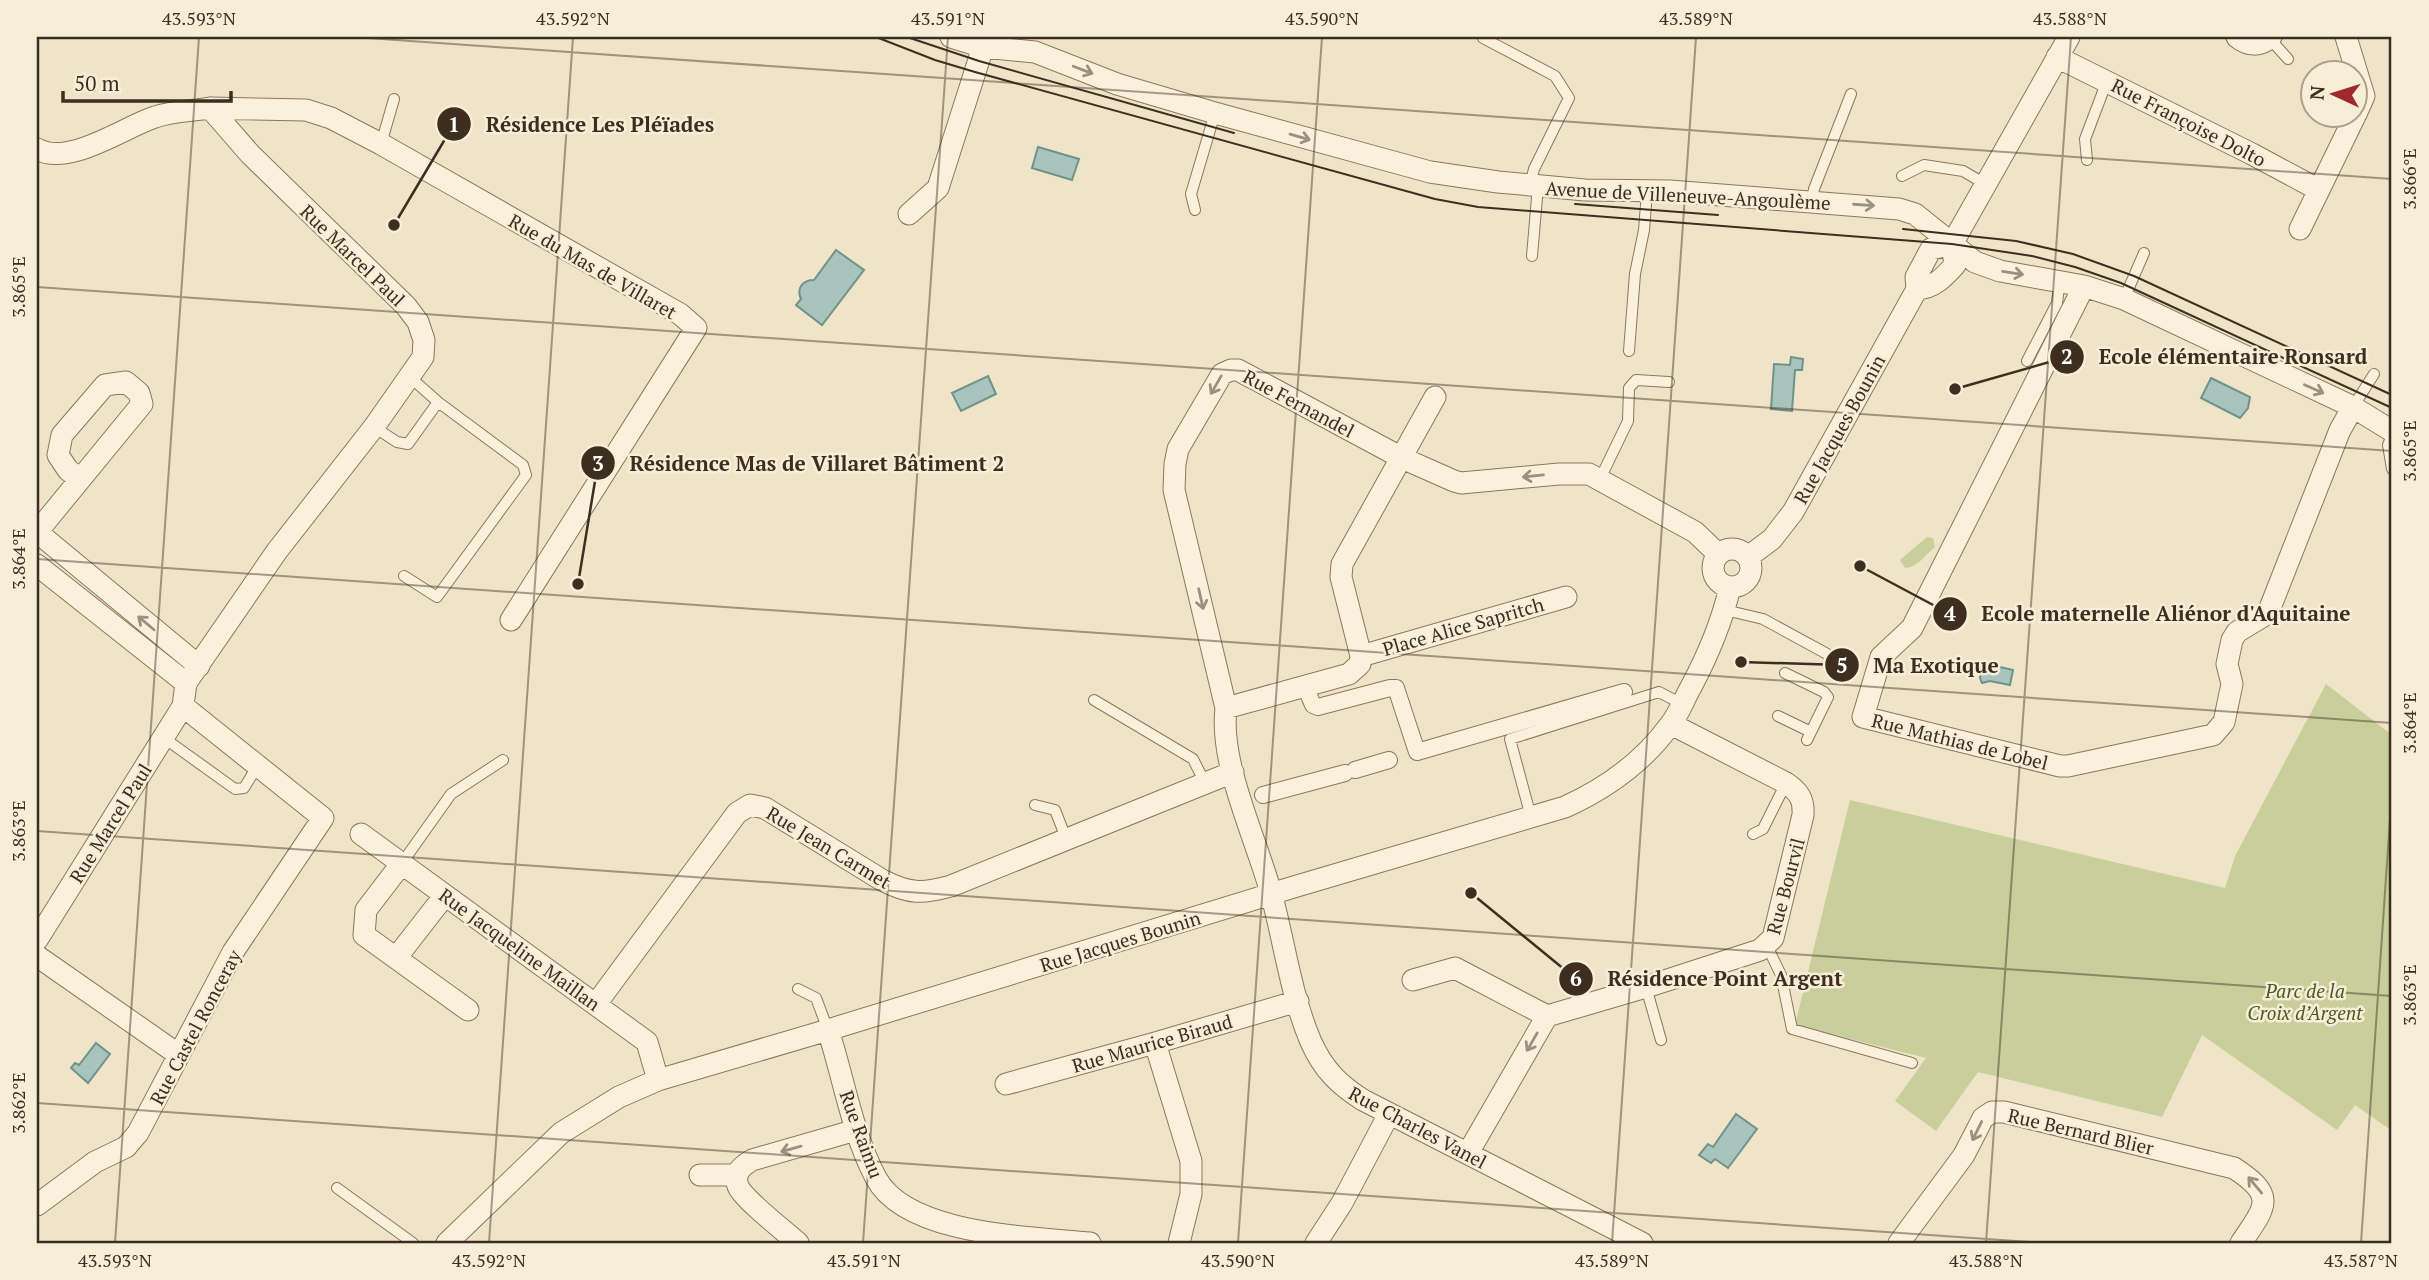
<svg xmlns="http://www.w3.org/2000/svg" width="2429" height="1280" font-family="'PT Serif',serif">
	<rect width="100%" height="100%" fill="#f0e4c8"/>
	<!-- green -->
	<path fill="#c9cf9b" d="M1927,537L1933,538L1935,547C1926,554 1917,568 1905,568L1900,560Z
		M2326,684L2392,735V1131L2355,1105L2337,1130L2202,1035L2162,1117L1978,1072L1936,1131L1895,1101L1926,1058L1795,1025L1850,800L2225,888L2235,856Z"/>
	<!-- water -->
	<path fill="#a9c4bc" stroke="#6f938a" stroke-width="2" d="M1038,147L1079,159L1072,180L1032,168Z
		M836,250L864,270L822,325L796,305L801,299C796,288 803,280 814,280Z
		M1791,357L1803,359L1802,370H1795L1792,411L1771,409L1774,364L1790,365Z
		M988,376L996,394L961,411L952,393Z
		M2211,378L2250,397L2248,408L2240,418L2201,398Z
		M1983,663L2013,670L2010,685L1990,681L1982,683L1980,678Z
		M96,1043L110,1054L88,1083L71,1068L75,1063L79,1065Z
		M1736,1114L1757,1129L1728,1168L1715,1159L1711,1163L1699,1155L1708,1144L1713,1147Z"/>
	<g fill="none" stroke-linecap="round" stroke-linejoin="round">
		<!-- service casing -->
		<g stroke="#8d765c" stroke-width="12">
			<path id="service" d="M1483,38L1555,76L1569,98L1534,169L1530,185
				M2270,39L2288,59
				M381,144L394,99
				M2087,160L2085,139L2107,81
				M1902,176L1924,165L1963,171L1987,185
				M1812,201L1814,189L1851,94
				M1195,210L1191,194L1215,113
				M1532,256L1538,186
				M2124,299L2144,253
				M1629,351L1635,274L1644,230L1647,192
				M2027,361L2057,303L2060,280
				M2353,407L2374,374
				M374,427L397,442L408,444L438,402
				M2392,435L2388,445L2392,469
				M1600,479L1628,421L1629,388L1636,380L1669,382
				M404,576L437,597L526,475L523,465L438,402L410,377
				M1725,610L1763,619L1851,667
				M1785,673L1824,692L1828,697L1807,740
				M1094,700L1193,759L1206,785
				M1778,716L1811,732
				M164,738L235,789L244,788L258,765
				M1035,805L1055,810L1066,838
				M1531,817L1510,739L1659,692L1682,704
				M1753,834L1763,829L1786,783
				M402,863L451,794L503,760
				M1767,946L1781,975L1792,1029L1912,1063
				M1646,987L1661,1040
				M798,989L816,998L828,1030
				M337,1188L413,1243"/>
		</g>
		<!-- pedestrian casing -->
		<g stroke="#8d765c" stroke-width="18">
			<path id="pedestrian" d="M1305,686L1313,705L1318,707L1390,688H1396L1417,752L1624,692
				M1355,770L1389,760
				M1263,795L1345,773"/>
		</g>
		<!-- minor casing -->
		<g stroke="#8d765c" stroke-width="23">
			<path id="minor" d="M951,37L983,47L1035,52L1117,84L1215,113L1430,172L1498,182L1585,190L1670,191L1899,209L1915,214L1975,262L2000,271L2084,286L2124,299L2353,407L2392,431
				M2237,37C2248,46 2260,47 2271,37
				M2346,37L2364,96L2356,114
				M2057,57L2252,154L2319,190
				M210,108L306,110L331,118L381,144L680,314L696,328L511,620
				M37,149C69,167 124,127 155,117C172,111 192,111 210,108L250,154L406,306L418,322L424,340L423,357L374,427L277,551L186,683L183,706L37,940
				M909,214L938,188L983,47
				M2300,229L2355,116
				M2084,286L1912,628L1881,657L1863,717L2060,766H2068L2213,735L2224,722L2232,684L2227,664L2232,640L2237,632L2265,615L2270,608L2340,430L2353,407
				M1917,289C1934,288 1944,277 1955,265L1952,244L2069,37
				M37,532L142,404L139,393L126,382L105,385L62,435L58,455L68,470L80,479
				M37,532L199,666
				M1713 568a19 19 0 1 1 38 0a19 19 0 1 1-38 0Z
				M1748,557L1772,539L1793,512L1917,289L1916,277L1931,249L1952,244
				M37,565L186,683
				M1361,656L1566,597
				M1226,708L1349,674L1360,664L1361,656L1341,577L1342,564L1435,397
				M361,834L647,1042L658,1080
				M402,863L366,910L364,935L468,1010
				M37,956L179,1055
				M396,958L445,895
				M1413,980L1455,968L1547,1016
				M596,1004L737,813L750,805L765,808L882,880C909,894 922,894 951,886L1233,772
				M828,1030C844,1079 852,1133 876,1178C907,1236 1033,1237 1090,1243
				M1155,1043L1191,1161V1194L1179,1243
				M1006,1084L1155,1043L1298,1001
				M1468,1153L1547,1016L1646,987L1760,950L1773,938L1803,815C1804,799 1799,792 1786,783L1671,724
				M700,1175H737
				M37,1205L95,1162L126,1147L138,1133L233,952L323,818L183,706
				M447,1243L561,1133L619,1097L658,1080L828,1030L1297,886L1565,807C1607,788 1643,762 1670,725C1679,714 1684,699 1691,687C1708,655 1722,622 1730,587
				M798,1243C786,1232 743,1199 738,1186C733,1173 742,1166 752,1160L856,1130
				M1316,1243L1342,1203L1389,1114
				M1642,1243L1363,1100C1339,1085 1323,1069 1311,1042C1291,996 1284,940 1271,893C1256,838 1219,763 1226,708L1174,490L1175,464L1178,449L1222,374L1231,370H1238L1402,458L1454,481L1461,483L1559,474H1589L1695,532L1718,554
				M1899,1243L1964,1155L1983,1118L1992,1112H2004L2234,1168C2277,1196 2266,1206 2241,1243"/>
		</g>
		<!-- service -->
		<use href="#service" stroke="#faf1dc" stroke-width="10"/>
		<!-- pedestrian -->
		<use href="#pedestrian" stroke="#faf1dc" stroke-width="16"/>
		<!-- minor -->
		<use href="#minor" stroke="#faf1dc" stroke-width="21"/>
		<!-- tram -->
		<path stroke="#3d2e20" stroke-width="2" d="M876,37L935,60L975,72L1435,199L1478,207L1952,244L2032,256L2075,267L2121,283L2392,408
			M907,37L979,61L1234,133
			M1575,204L1718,215
			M1903,229L2016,241L2073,254L2134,276L2392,395"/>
	</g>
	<!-- one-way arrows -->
	<defs><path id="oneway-shaft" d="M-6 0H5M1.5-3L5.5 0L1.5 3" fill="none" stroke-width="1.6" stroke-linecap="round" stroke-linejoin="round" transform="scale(1.75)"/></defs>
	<g stroke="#9c907e">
		<use href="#oneway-shaft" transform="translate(1083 70) rotate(21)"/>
		<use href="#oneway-shaft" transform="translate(1300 137) rotate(16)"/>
		<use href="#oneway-shaft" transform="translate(1864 205) rotate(4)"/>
		<use href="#oneway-shaft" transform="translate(2013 273) rotate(9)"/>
		<use href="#oneway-shaft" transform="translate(1216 385) rotate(120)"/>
		<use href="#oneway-shaft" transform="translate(2314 389) rotate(24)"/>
		<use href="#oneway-shaft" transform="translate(1533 476) rotate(174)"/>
		<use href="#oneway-shaft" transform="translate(1201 599) rotate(77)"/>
		<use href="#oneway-shaft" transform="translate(146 623) rotate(-140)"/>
		<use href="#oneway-shaft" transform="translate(1532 1042) rotate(120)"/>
		<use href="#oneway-shaft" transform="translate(1977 1131) rotate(116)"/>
		<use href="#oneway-shaft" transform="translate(791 1149) rotate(164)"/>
		<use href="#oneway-shaft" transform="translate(2255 1185) rotate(-130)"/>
	</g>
	<!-- ticks -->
	<path fill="none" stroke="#3d2e20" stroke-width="2" stroke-opacity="0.45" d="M353,37L2392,179M37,287L2392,451M37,559L2392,723M37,831L2392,996M37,1103L2045,1243M115,1243L199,37M489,1243L573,37M863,1243L948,37M1238,1243L1322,37M1612,1243L1696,37M1986,1243L2071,37M2361,1243L2392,790"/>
	<g text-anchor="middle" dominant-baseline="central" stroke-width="5" stroke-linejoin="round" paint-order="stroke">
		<!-- street labels -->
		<g font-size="19" fill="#3d2e20" stroke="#f7eed8">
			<text transform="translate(2189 122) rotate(27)">Rue Françoise Dolto</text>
			<text transform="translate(1688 195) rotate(3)">Avenue de Villeneuve-Angoulème</text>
			<text transform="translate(353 255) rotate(44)">Rue Marcel Paul</text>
			<text transform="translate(593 266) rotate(30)">Rue du Mas de Villaret</text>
			<text transform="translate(1299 403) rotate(28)">Rue Fernandel</text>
			<text transform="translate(1839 429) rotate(-61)">Rue Jacques Bounin</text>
			<text transform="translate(1463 626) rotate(-16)">Place Alice Sapritch</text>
			<text transform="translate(1960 741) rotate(14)">Rue Mathias de Lobel</text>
			<text transform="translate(110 823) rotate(-58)">Rue Marcel Paul</text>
			<text transform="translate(829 847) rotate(31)">Rue Jean Carmet</text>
			<text transform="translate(1785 886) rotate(-75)">Rue Bourvil</text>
			<text transform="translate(1120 941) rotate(-17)">Rue Jacques Bounin</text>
			<text transform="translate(520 949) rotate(36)">Rue Jacqueline Maillan</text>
			<text transform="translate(195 1027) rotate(-62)">Rue Castel Ronceray</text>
			<text transform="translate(1152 1043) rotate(-16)">Rue Maurice Biraud</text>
			<text transform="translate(1418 1127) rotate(28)">Rue Charles Vanel</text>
			<text transform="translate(2081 1131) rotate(13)">Rue Bernard Blier</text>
			<text transform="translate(862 1134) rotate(70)">Rue Raimu</text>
		</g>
		<!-- park labels -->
		<g font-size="19" font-style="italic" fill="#4d5a26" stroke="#f7eed8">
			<text x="2305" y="990">Parc de la<tspan x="2305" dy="22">Croix d’Argent</tspan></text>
		</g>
	</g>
	<!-- callouts -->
	<path fill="none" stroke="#3d2e20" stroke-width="2.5" d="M394 225L454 124M1955 389L2067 357M578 584L598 463M1860 566L1950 614M1741 662L1842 665M1471 893L1576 979"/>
	<g fill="#3d2e20" stroke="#f7eed8" stroke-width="2.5">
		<circle cx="394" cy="225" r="7"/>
		<circle cx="1955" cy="389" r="7"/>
		<circle cx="578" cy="584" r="7"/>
		<circle cx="1860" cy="566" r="7"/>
		<circle cx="1741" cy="662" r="7"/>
		<circle cx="1471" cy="893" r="7"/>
		<circle cx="454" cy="124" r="18"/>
		<circle cx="2067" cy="357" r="18"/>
		<circle cx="598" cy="463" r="18"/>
		<circle cx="1950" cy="614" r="18"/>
		<circle cx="1842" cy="665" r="18"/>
		<circle cx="1576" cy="979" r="18"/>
	</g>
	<g font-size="21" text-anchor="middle" font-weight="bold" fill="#fff">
		<text x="454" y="132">1</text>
		<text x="2067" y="364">2</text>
		<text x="598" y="471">3</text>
		<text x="1950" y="621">4</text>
		<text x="1842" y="673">5</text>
		<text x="1576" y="986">6</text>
	</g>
	<g font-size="21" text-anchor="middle" font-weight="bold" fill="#3d2e20" stroke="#f7eed8" stroke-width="5" stroke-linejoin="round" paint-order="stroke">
		<text x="600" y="132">Résidence Les Pléïades</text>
		<text x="2233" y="364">Ecole élémentaire Ronsard</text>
		<text x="817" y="471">Résidence Mas de Villaret Bâtiment 2</text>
		<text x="2166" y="621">Ecole maternelle Aliénor d'Aquitaine</text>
		<text x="1936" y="673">Ma Exotique</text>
		<text x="1725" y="986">Résidence Point Argent</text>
	</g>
	<!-- border -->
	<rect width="2429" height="1280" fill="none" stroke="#f7eed8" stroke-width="77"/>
	<!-- north arrow -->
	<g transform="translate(2334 94) rotate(274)"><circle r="33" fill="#f7eed8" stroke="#ada18e" stroke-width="2"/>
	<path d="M0-5L12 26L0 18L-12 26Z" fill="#9e2a2b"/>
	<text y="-10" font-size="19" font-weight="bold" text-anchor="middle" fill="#3d2e20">N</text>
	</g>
	<!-- scale -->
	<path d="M63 91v10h168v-10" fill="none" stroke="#3d2e20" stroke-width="3.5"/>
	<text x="74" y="91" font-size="21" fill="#3d2e20" stroke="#f7eed8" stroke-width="5" paint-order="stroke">50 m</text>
	<rect x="38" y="38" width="2352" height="1204" fill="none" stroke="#3d2e20" stroke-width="2.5"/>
	<g font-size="18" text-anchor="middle" fill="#3d2e20">
		<text x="199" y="25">43.593°N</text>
		<text x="573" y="25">43.592°N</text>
		<text x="948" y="25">43.591°N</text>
		<text x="1322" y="25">43.590°N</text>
		<text x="1696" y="25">43.589°N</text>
		<text x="2070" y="25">43.588°N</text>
		<text transform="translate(2410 179) rotate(-90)" y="6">3.866°E</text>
		<text transform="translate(19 287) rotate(-90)" y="6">3.865°E</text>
		<text transform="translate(2410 451) rotate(-90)" y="6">3.865°E</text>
		<text transform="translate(19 559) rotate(-90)" y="6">3.864°E</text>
		<text transform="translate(2410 723) rotate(-90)" y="6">3.864°E</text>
		<text transform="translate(19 831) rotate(-90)" y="6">3.863°E</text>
		<text transform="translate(2410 995) rotate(-90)" y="6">3.863°E</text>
		<text transform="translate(19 1103) rotate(-90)" y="6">3.862°E</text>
		<text x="115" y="1267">43.593°N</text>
		<text x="489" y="1267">43.592°N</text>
		<text x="864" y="1267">43.591°N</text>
		<text x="1238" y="1267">43.590°N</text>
		<text x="1612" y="1267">43.589°N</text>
		<text x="1986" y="1267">43.588°N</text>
		<text x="2361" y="1267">43.587°N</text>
	</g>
</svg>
